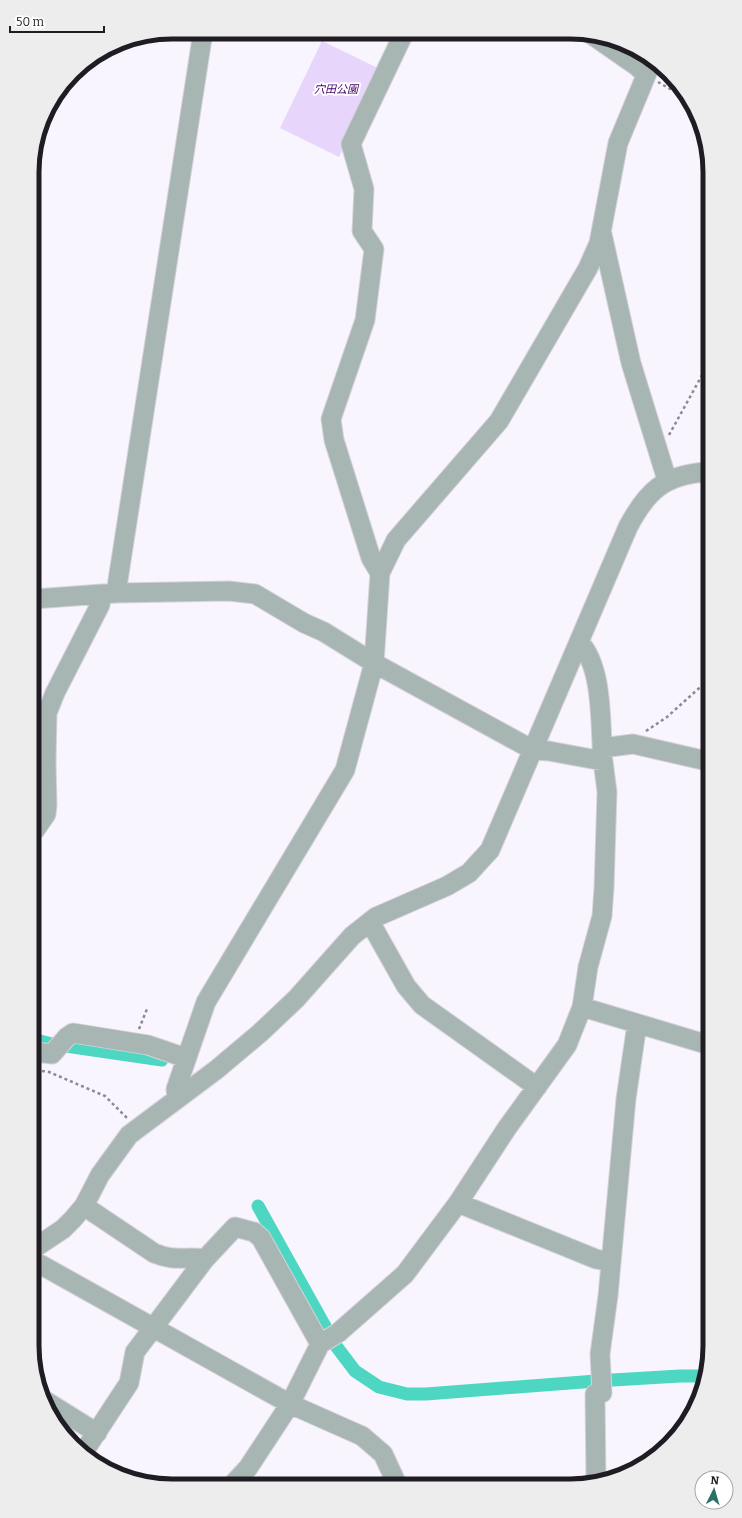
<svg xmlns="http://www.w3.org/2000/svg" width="742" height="1518" font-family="Bitter,'Noto Sans JP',serif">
	<rect width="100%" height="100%" fill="#f9f5fe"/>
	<!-- green -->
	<path fill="#e8d5fc" d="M322,41L382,70L339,157L280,128Z"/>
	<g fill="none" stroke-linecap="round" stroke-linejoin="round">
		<!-- canal -->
		<path stroke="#4dd7c2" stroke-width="13" d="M36,1040L52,1044L162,1060
			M258,1206L336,1346L355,1371L379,1387L407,1394H426L596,1381L680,1376H705"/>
		<!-- minor casing -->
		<g stroke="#d6d2db" stroke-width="21">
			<path id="minor" d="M592,35L638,67L646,75
				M602,234L631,363L667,480
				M380,573L371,558L334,440L331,419L365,320L374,249L362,231L364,189L351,144L404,33
				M116,593L203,32
				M34,599L116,593L229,591L255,594L304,623L324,632L374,663L533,750L549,751L603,761L607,792L604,888L602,916L588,967L582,1007L567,1045L507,1128L458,1203L405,1274L338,1333L320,1344L290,1404L248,1468L234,1483
				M579,642C604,667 600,728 603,761
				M602,748L633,744L707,761
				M35,830L46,814L47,805L46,762L47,713L55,693L100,605L102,595
				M370,922L406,986L422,1005L537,1087
				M582,1007L709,1045
				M36,1052L52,1054L67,1037L73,1033L148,1045L186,1058
				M177,1099L176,1089L206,1002L345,770L374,663L380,573L396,540L499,421L588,268L599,243L618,143L652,61
				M458,1203L596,1259L611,1262
				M84,1206L154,1253C175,1262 184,1256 205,1259
				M36,1247L63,1229L73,1219L84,1206L100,1175L129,1135L216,1070L260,1033L296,999L352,936L376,917L447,886L469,873L490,850L628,527C647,491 664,475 706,472
				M36,1262L290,1404L362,1436L383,1454L396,1482
				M44,1400L97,1433
				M83,1453L129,1383L135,1352L205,1259L235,1227L254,1232L261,1238L320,1344
				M596,1481L595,1394L602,1393L600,1354L608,1296L626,1099L637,1024"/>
		</g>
		<!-- path -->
		<path stroke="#8d8992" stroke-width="2.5" stroke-dasharray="3 3" stroke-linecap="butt" d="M658,82L689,100
			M669,435L706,368
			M646,731L667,717L707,681
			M139,1029L147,1009
			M36,1070L49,1072L105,1096L127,1118"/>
		<!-- minor -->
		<use href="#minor" stroke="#a8b6b3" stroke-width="19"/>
	</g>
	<g text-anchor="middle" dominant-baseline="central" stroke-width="4" stroke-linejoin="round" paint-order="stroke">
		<!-- park labels -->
		<g font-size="11" font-style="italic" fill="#430468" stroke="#fff">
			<text x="336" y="89">穴田公園</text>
		</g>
	</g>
	<!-- crop -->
	<path d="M0 0H742V1518H0ZM172 39H570A133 133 0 0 1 703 172V1346A133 133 0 0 1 570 1479H172A133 133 0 0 1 39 1346V172A133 133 0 0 1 172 39Z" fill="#ededed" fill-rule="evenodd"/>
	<path fill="none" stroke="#201c24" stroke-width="5" d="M172 39H570A133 133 0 0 1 703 172V1346A133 133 0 0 1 570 1479H172A133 133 0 0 1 39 1346V172A133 133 0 0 1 172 39Z"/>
	<!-- north arrow -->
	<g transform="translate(714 1490) rotate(5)"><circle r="19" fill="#ffffff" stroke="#a6a4a7"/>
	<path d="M0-3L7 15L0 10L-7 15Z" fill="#2b7167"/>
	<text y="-6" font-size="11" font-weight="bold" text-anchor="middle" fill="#201c24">N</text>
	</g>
	<!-- scale -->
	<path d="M10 26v6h94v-6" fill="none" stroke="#201c24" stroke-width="2"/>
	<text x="16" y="26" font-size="12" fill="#201c24" stroke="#ffffff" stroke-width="3" paint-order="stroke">50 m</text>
</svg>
